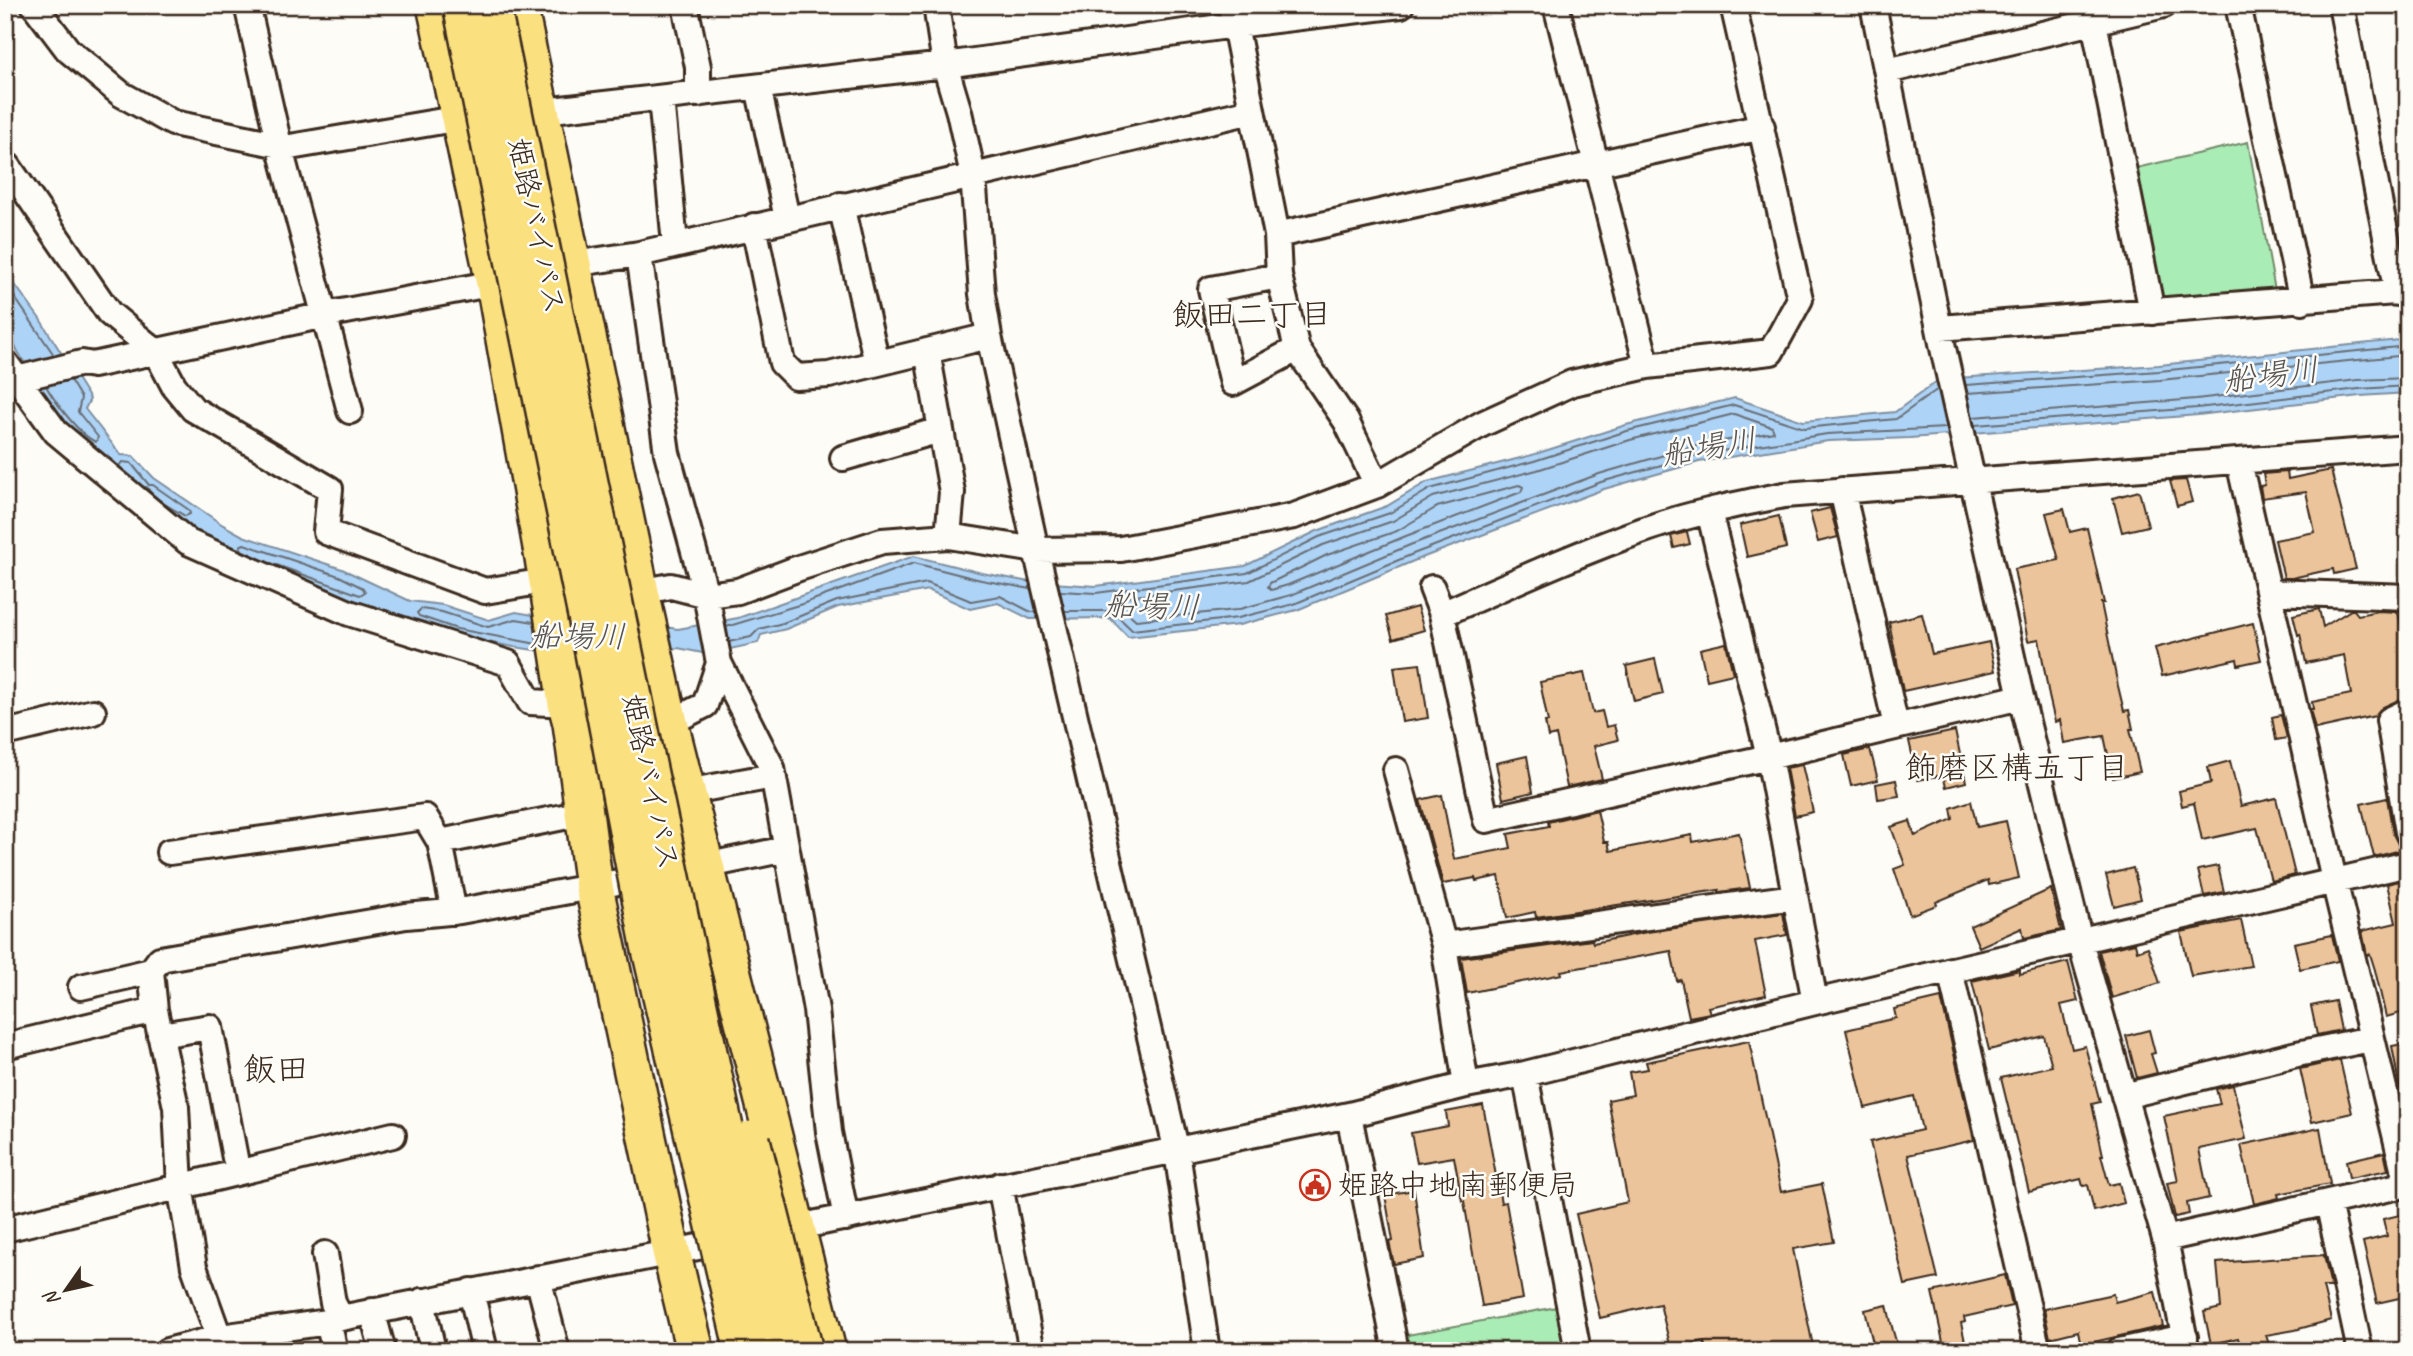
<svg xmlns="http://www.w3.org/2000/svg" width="2413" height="1356" font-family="Caveat,'Klee One',sans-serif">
	<rect width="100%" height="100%" fill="#fdfcf7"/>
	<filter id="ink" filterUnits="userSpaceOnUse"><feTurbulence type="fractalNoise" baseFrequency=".0143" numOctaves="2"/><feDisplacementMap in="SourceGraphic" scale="14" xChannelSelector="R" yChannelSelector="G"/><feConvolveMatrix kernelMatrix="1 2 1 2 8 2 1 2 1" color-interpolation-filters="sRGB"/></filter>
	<g filter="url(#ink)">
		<!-- green -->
		<path fill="#aaecb6" stroke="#728b6a" stroke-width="2" d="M2248,142L2276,296L2169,301L2160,294L2132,169Z
			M1562,1306L1570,1351H1405L1402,1336Z"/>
		<!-- water -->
		<path fill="#add3f6" stroke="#7f8fa0" stroke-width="2" d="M5,271L40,319L90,399L85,409L121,455L133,456L154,478L223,525L243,536L342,569L410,601L443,605L489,620L516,612L573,622H632L678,629L738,618L914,556L982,573L1024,581L1096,586L1245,566L1317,531L1387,506L1427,482L1532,455L1626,425L1735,398L1803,421L1895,412L1940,379L2159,365L2408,339V393L2360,396L2198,415L1910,438L1828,441L1699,462L1604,489L1416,560L1297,610L1239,625L1128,637L1110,618L1030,619L998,603L970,609L928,590L838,607L786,629L761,635L758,643L707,654L678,648L589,658L514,647L455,636L249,563L160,509L74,433L47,402L5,329Z"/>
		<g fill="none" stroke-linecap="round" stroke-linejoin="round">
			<!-- shore -->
			<path stroke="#696e74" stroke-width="2" d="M5,283L54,355
				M1966,385L2159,371L2408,346
				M46,386C55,402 80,436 96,442L98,437L78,412L81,398L70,380
				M1967,393L2160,380L2408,355
				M1734,414L1772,427L1774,432L1695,446L1599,474L1410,545L1291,595L1236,610L1136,620L1117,603L1120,598L1249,581L1323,545L1393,521L1433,497L1537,470L1630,440Z
				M1973,417L2196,399L2358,380L2408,378
				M1975,425L2197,408L2359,389L2408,386
				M119,466L122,462L131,463L149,485H153L189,510L190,514L185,516C172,508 154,500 147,487H144
				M1519,485L1523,487L1521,492L1406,536L1288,585L1271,590L1268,587L1270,583L1327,555L1397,531L1437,507Z
				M242,550L240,546L244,544L339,576L363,588L365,592L360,595L271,563
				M1060,591L1096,593L1247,573L1319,537L1390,513L1430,489L1534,461L1627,431L1734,405L1804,428L1896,419L1938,389
				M1065,611H1112L1132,630L1238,618L1294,604L1413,554L1601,482L1697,455L1827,434L1946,428
				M534,622L516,619L488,627L442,612L421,609L417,613L419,616L457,629L537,644
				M726,627L802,604L914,563L981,580L1031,589
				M729,642L751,637L759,629L783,623L837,601L927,583L971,601L1000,596L1031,612H1036"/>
		</g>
		<!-- building -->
		<path fill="#ebc49b" stroke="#3b2a1e" stroke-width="2" d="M2331,470L2356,569L2334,574L2333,569L2292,578H2284L2275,540L2315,532L2306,492L2262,498L2260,486L2265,485L2263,474L2287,472L2288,479Z
			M2186,480L2192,502L2177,506L2170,481Z
			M2139,491L2148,526L2122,532L2113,498Z
			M1830,508L1838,537L1818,542L1810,513Z
			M2064,509L2070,532L2087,528L2104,603H2101L2118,686L2124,711L2129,710L2133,729H2130L2140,772L2113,778L2104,736L2064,743L2060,720L2055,722L2049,696L2039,639L2028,641L2014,569L2059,560L2046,513Z
			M1779,516L1786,548L1747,557L1740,525Z
			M1687,532L1690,544L1674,548L1671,536Z
			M1417,607L1424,630L1393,639L1386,616Z
			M2319,609L2323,627L2351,610H2354L2358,615L2378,611L2398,612L2408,653V696L2383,707L2375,716L2315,729L2310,709H2313L2312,702L2351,694L2344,655L2306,663L2300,634L2298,635L2293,615Z
			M1922,614L1932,654L1989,642L1995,671L1903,691L1889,622Z
			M2253,623L2261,660L2238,665L2237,659L2162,676L2155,648Z
			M1726,643L1733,674L1707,680L1700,649Z
			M1655,659L1663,694L1634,701L1626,666Z
			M1420,664L1428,718L1402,722L1394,667Z
			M1584,673L1593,713L1602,711L1606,727L1614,725L1618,740L1594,746L1602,779L1567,787L1556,735L1548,737L1545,722H1548L1540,682Z
			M2281,715L2287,738L2276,740L2272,717Z
			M1955,731L1966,782L1946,787L1943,775L1918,780L1909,741Z
			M1870,749L1878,780L1851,786L1844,755Z
			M1527,756L1533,792L1503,799L1496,763Z
			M2230,761L2241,806L2276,798L2295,875L2271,881L2257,828L2202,840L2194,803L2182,806L2179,791L2211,783L2208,767Z
			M1802,765L1813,812L1795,816L1786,768Z
			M1896,780L1899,796L1878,799L1876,784Z
			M1442,795L1454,859L1511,848L1508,834L1549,826L1548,822L1597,810L1604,842H1608L1610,851L1692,835L1693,842L1739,833L1750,888L1719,892V890L1536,917L1535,912L1507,918L1499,876L1476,881L1475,878L1443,884L1420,800Z
			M2387,798L2393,834L2401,850L2374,857L2361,804Z
			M1971,801L1977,827L2006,821L2019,878L1989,885L1988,880L1936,902L1937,905L1910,915L1894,869L1905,865L1891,827L1910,821L1915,836L1953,819L1951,808Z
			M2218,866L2224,892L2204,896L2198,870Z
			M2133,868L2141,899L2114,906L2106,875Z
			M2408,879V1011L2386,1017L2375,970L2370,954L2367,955L2362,931L2396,923L2387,884Z
			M2051,889L2061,930L2024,938L2022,928L1979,947L1970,926Z
			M1783,913L1787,935L1755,941L1766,995L1708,1007L1710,1013L1689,1017L1681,980L1677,981L1671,951L1561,971L1562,974L1467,993L1461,958L1592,940L1593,943L1647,932Z
			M2241,920L2251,966L2191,976L2181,932Z
			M2332,935L2338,961L2300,969L2294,943Z
			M2135,943L2137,951L2148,947L2160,983L2112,998L2099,951Z
			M2068,962L2078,1001L2061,1005L2072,1049L2085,1046L2100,1102L2092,1104L2103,1155H2101L2109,1185L2119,1183L2124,1203L2094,1211L2088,1185L2083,1186L2081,1179L2029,1192L2001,1078L2052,1066L2044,1036L1989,1050L1972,981L2020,970V974Z
			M1941,998L1974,1140L1908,1155L1938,1278L1905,1285L1870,1142L1922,1130L1914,1096L1865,1108L1846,1030L1896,1018L1894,1009Z
			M2335,1001L2341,1030L2317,1035L2311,1006Z
			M2149,1030L2155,1053L2151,1054L2157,1073L2137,1078L2126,1036Z
			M1749,1041L1781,1192L1822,1184L1834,1242L1793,1249L1814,1351H1706L1704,1341L1671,1349L1660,1304L1600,1318L1576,1214L1628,1202L1608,1100L1633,1095L1629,1072L1648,1069L1646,1062Z
			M2408,1043V1089H2400L2392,1046Z
			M2340,1060L2352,1113L2312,1122L2300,1069Z
			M2233,1085L2246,1139L2199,1149L2209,1198L2187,1203L2189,1214L2175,1217L2167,1183L2178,1181L2164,1116L2220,1104L2216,1089Z
			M1483,1105L1501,1203L1506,1202L1523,1299L1482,1306L1464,1201H1462L1454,1157L1417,1163L1411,1133L1448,1126L1446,1112Z
			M2320,1128L2330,1184L2278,1194L2279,1198L2254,1204L2241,1145Z
			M2384,1152L2388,1170L2349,1178L2346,1161Z
			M1414,1190L1424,1258L1394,1264L1389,1242L1393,1241L1385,1195Z
			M2408,1213V1262L2405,1263L2408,1278V1296L2377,1303L2363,1242L2387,1236L2383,1219Z
			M2324,1255L2331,1287H2323L2331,1320L2295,1330L2266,1335L2271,1351H2242L2238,1338L2211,1344L2204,1312L2221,1308L2217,1263Z
			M2005,1275L2012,1306L1964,1317L1965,1322L1961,1323L1967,1351H1945L1932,1292Z
			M2155,1292L2163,1326L2081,1345L2078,1331L2050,1338L2044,1309L2113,1294L2115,1302Z
			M1887,1305L1893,1331L1899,1351H1875L1870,1331L1865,1310Z"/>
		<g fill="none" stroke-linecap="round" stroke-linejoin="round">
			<!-- minor casing -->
			<g stroke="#3b2a1e" stroke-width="30">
				<path id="minor" d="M34,5L68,50L121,94L173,123L290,147L472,116
					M247,5L279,145L350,411
					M685,5L698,67V94
					M936,5L945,65L959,112L973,175L982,294L989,336L1036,550L1177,1152L1207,1351
					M1231,5L1277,235L1279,276L1297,349L1346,421L1377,485
					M1556,5L1647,366
					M1873,5L1943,348L2021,697L2080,941L2165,1239L2187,1351
					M2238,5L2302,301
					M2341,5L2397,293
					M2094,22L2152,312
					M1887,71L2164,5
					M758,87L787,218
					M661,98L675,244
					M526,113L945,65L1235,25L1401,5
					M5,166H8L109,313L156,352L174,386L193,409L330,489L326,532L485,591L527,584
					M841,205L877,363
					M754,226L782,363L796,377L829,375L989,336
					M1277,235L1762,127
					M639,254L667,453L706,595L719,663L772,768L816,1010L829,1132L846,1218
					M573,264L639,254L1252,111
					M1279,276L1211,289L1233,383L1297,349
					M1940,328L2408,291
					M927,351L952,492L948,536
					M5,362L56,432L188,542L349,613L508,663L530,702L567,704
					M17,379L82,363L93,365L325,315L495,283
					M843,458L940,430
					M2239,462L2334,880L2407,1184
					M1842,490L1896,726
					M1709,511L1769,757L1815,1002
					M1432,588L1442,614L1486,820L1769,757L2021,697
					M640,592L671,586L706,595L738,591L799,568L882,541L948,536L1036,550L1121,549L1294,516L1377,485L1482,424L1572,383L1647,366L1771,352L1800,299L1733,5
					M2269,592L2408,597
					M1442,614C1510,584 1578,553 1649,528C1693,513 1738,504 1784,495L2408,448
					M2408,711L2389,720L2408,832
					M657,723H669L705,705L719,663
					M5,733L93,712
					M1396,770L1444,945
					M686,792L773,776
					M440,842L454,912
					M169,852L425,817L440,842L583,813
					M690,869L786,849
					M1950,970L2038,1351
					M81,987L151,971
					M160,1035L210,1027L235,1158
					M5,1046L155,1010
					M1525,1074L1578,1351
					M1466,1085L1444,945L1794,897
					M2124,1096L2297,1054L2371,1039
					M1349,1115L1396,1351
					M1000,1185L1032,1351
					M2328,1202L2360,1351
					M5,1229L393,1135
					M783,1230L1349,1115L1466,1085L1525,1074L1815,1002L2408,864
					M2165,1239L2408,1184
					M325,1254L333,1303L341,1318
					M538,1278L557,1351
					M471,1291L485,1351
					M422,1301L433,1351
					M372,1311L383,1351
					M328,1322L335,1351
					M167,1351L221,1337L328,1322L341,1318L733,1240
					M224,1351L194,1267L180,1186L176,1107L155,1010L151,971L160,959L406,916L460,911L651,876
					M2119,1351L2185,1337"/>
			</g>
			<!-- highway casing -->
			<g stroke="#3b2a1e" stroke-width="42">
				<path id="highway" d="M436,5L495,283L548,581L567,704L572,723L594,887L671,1251L695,1351
					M518,5L640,592L669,723L827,1351"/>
			</g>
			<!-- minor -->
			<use href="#minor" stroke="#fdfcf7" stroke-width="24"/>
			<!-- highway -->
			<use href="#highway" stroke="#fbe080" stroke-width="37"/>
			<!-- highway-bridge casing -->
			<g stroke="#3b2a1e" stroke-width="42" stroke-linecap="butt">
				<path id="highway-bridge" d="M462,5L587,616L650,945L744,1351
					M491,5L642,741L741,1208L775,1351
					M751,1140L804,1351"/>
			</g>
			<!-- highway-bridge -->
			<use href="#highway-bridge" stroke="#fbe080" stroke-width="37"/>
		</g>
	</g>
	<!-- icons -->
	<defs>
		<g id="civic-ring" transform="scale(1.575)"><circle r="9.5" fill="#fdfcf7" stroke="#c8321e" stroke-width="1.5"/><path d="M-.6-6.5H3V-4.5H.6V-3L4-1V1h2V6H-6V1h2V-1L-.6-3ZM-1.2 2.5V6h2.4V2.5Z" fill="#c8321e"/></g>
	</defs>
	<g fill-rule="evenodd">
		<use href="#civic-ring" x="1315" y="1185"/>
	</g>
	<g text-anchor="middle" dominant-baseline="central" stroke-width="5" stroke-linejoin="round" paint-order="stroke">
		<!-- street labels -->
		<g font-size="30" fill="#3b2a1e" stroke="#fdfcf7">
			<text transform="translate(537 226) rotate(78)">姫路バイパス</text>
			<text transform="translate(651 782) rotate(78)">姫路バイパス</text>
		</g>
		<!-- poi labels -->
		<g font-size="30" fill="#3b2a1e" stroke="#fdfcf7" text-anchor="start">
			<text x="1338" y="1185">姫路中地南郵便局</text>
		</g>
		<!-- neighbourhood labels -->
		<g font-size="32" fill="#3b2a1e" stroke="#fdfcf7">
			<text x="1252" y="314">飯田二丁目</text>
			<text x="2017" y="767">飾磨区構五丁目</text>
		</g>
		<!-- water labels -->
		<g font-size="32" font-style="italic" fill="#585454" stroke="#fdfcf7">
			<text transform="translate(2271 375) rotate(-7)">船場川</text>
			<text transform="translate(1709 447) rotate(-9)">船場川</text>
			<text transform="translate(1152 606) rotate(2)">船場川</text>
			<text transform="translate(578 636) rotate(1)">船場川</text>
		</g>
		<!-- quarter labels -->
		<g font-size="33" fill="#3b2a1e" stroke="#fdfcf7">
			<text x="276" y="1069">飯田</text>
		</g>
	</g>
	<!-- margin -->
	<rect width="2413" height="1356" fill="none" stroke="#fdfcf7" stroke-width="28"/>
	<rect x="14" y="14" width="2385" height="1328" fill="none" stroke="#3b2a1e" stroke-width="2.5" filter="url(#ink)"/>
	<!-- north arrow -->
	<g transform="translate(66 1290) rotate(236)" stroke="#fdfcf7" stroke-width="5" paint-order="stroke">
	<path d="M0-5L12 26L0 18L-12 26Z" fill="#3b2a1e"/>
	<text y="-10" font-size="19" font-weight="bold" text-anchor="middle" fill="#3b2a1e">N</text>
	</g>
</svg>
